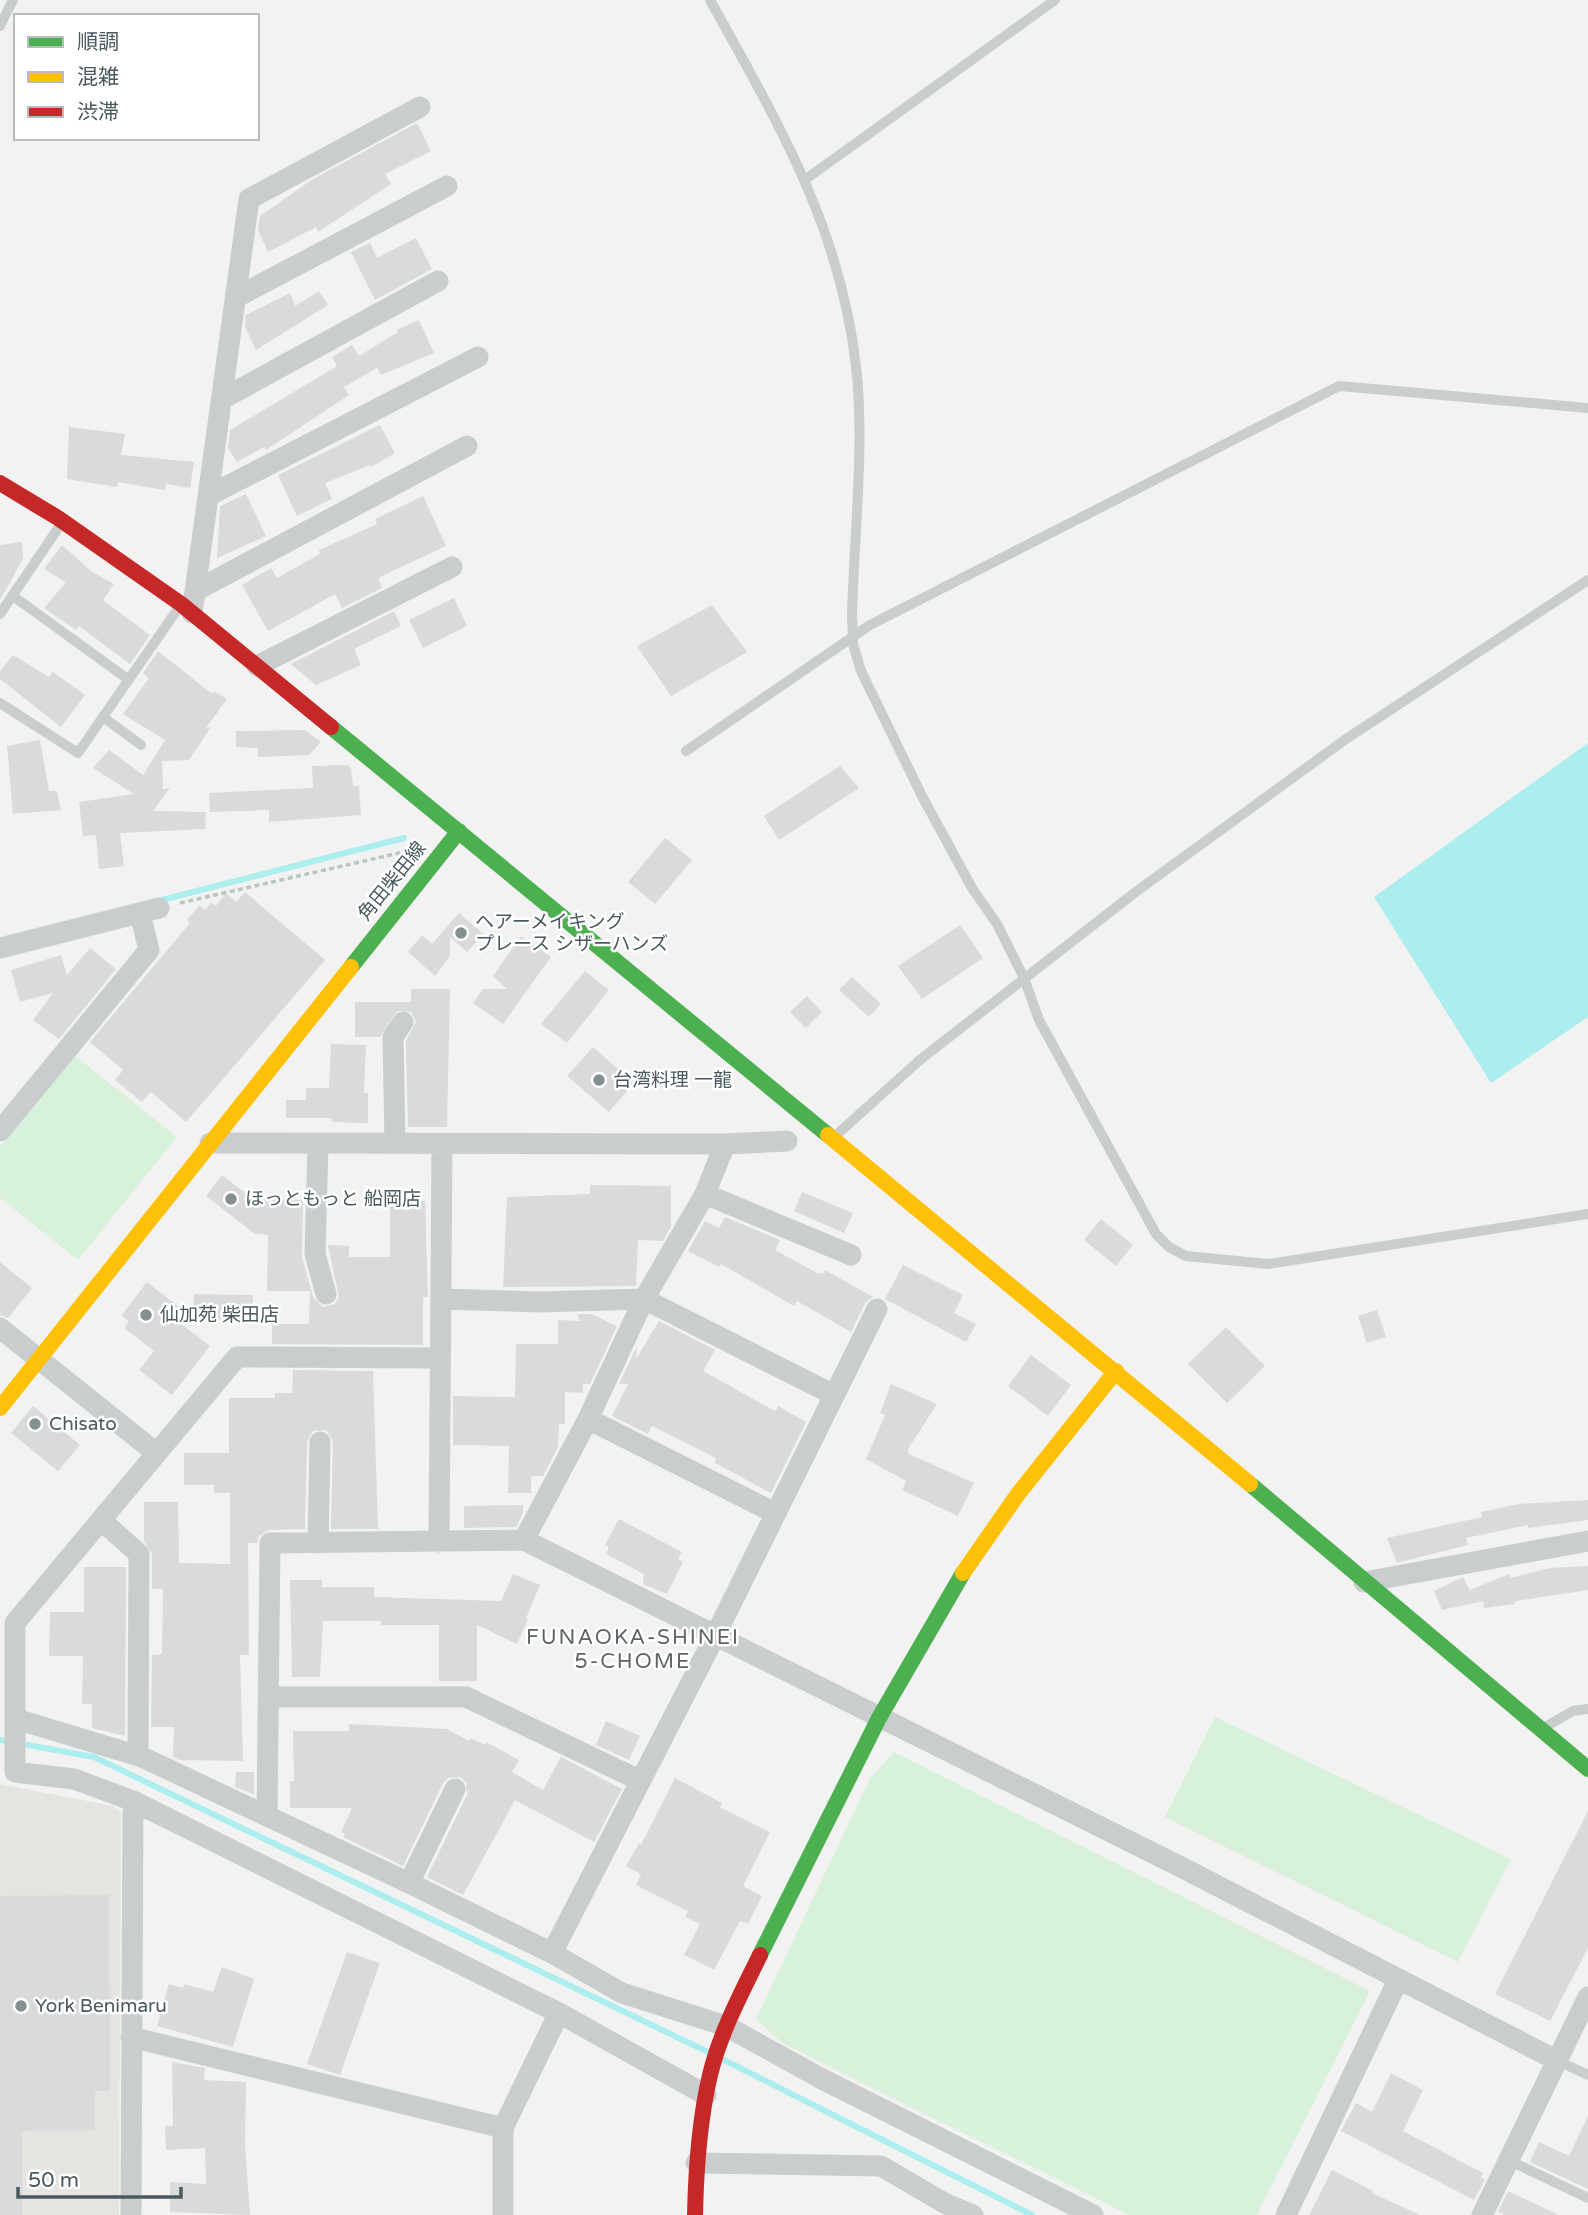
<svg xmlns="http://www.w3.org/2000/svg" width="1588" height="2215" font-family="'Varela Round','Noto Sans JP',sans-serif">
	<rect width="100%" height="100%" fill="#f3f2f2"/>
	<!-- commercial -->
	<path fill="#e6e4e1" d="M0,1784L113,1806L121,1813L119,2215H0Z"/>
	<!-- green -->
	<path fill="#d8f1db" d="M74,1055L177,1137L78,1260L0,1198V1146Z
		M1215,1717L1511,1859L1458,1962L1165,1817Z
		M894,1752L1370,1991L1257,2215H1129L782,2043L756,2019L870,1778Z"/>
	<!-- water -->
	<path fill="#aceeee" d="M1588,743V1017L1491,1083L1374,897Z"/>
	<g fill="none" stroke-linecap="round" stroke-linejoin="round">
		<!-- stream -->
		<path stroke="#aceeee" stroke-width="6" d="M158,901L404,838
			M0,1740L94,1757L708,2052
			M724,2060L1032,2215"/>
	</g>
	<!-- building -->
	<path fill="#d9dadb" d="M417,123L431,151L385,174L391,184L318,232L316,227L268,252L258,230L260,216L313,179Z
		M416,238L432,269L375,300L351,252L370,243L377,258Z
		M319,291L328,305L256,350L245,327L246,315L290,293L295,306Z
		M419,320L434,353L381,375L377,368L344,387L349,395L266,450L264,447L237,462L228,448L230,430L337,366L332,357L352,345L359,356L398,332L396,330Z
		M380,425L395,453L371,467L370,465L325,483L332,499L297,516L278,475Z
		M69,427L125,434L121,455L194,462L190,488L166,484L165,490L118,482L117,487L67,479Z
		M246,494L266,536L217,558L220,506Z
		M423,496L446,546L382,576L378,579L382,588L342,608L335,594L268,631L242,585L271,568L277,578L320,554L319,550L377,524L375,519Z
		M22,542L23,559L0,600V545Z
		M62,545L92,572L114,584L103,600L150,635L130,664L79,626L76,630L44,608L66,582L44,569Z
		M454,598L467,626L423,648L409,620Z
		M712,605L747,652L671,696L637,646Z
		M394,611L401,626L354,649L361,665L316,685L291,664Z
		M158,651L211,693L215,692L227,699L206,728L211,727L189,760L162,761L163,789L170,788L153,811L206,812L205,829L120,833L124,866L99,869L96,835L83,836L79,802L134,794L93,768L109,750L143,775L165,740L123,714L149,678L143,673Z
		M13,655L49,677L53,672L85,695L61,727L0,679V671Z
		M305,730L321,742L309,755L258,757V748L236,747V731Z
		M40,740L49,791H57L61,810L13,814L7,746Z
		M348,765L351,768L353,786H359L361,815L269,822V810L210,812L209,793L313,788L312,766Z
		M840,766L859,788L779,840L764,816Z
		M665,838L692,860L655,904L628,882Z
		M245,892L325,960L186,1122L151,1092L142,1102L115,1080L123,1070L90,1042L190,923L187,920L200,905L205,910L211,902L216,906L226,893L236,902Z
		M459,913L483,934L467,952L450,937V956L435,976L408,952L422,935L432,944Z
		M960,925L983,958L922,999L898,966Z
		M521,936L551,957L503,1024L473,1003L483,989H507L493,976Z
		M90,948L116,969L59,1039L33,1020L53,993L20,1002L11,970L61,955L67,975Z
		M585,971L609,990L567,1043L541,1024Z
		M852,977L881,1004L869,1017L839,990Z
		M411,989H450L447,1127H408L406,1041L416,1022L411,1012L397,1011L380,1037H355V1002H411Z
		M807,996L822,1012L806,1028L790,1012Z
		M331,1044L366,1045L364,1093H368V1123L332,1122V1118H286V1100H306V1088H329Z
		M593,1047L634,1083L609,1112L567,1076Z
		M222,1175L253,1199L303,1200L302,1257L313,1297L323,1307L335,1304L339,1297L328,1245L349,1246V1257H390V1201H425L428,1297H423V1345L272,1344V1324H309L310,1291H267L268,1235L255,1234L206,1196Z
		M590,1185L671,1186V1227L663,1241L638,1240L636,1286L503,1287L507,1197L590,1194Z
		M802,1192L853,1213L844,1233L794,1211Z
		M725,1217L780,1240L775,1250L817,1273L823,1274L825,1270L873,1297L865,1303L851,1332L797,1301L794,1306L721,1264L719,1267L688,1251L705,1221L719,1228Z
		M1101,1219L1133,1245L1116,1266L1084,1240Z
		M0,1262L32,1288L8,1318L0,1315Z
		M903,1265L963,1295L954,1313L976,1324L966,1342L885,1299Z
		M147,1282L193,1318L194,1294L253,1295V1321L176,1320L210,1346L172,1395L139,1370L154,1351L124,1328L129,1321L121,1316Z
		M1377,1310L1386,1337L1367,1343L1358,1316Z
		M577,1314H591L617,1326L590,1384H583V1393L565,1392V1424H559L558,1447L543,1476H531V1493H508L509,1446L453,1445V1396L515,1397L516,1344H558V1320L580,1321Z
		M659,1321L715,1350L703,1371L775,1411L778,1406L806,1422L771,1493L715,1463L716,1458L652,1426L648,1434L612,1416L628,1384H619L637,1346L636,1359Z
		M1226,1327L1265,1366L1227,1403L1188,1364Z
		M1031,1355L1071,1385L1048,1416L1008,1386Z
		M293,1370L373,1371L378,1529H331L333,1442L326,1430L313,1431L307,1442L305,1529L269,1530L259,1536L257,1543H248L249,1655H240L243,1761L179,1760L173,1757L174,1727H151L152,1655L162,1654L163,1589H152V1554L144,1541V1502H178L179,1563L230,1564V1493H214V1485H184V1453H229V1398H275V1393H292Z
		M891,1384L937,1404L908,1449L909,1454L974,1483L958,1516L902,1490L906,1481L866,1459L885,1415L880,1413Z
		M33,1406L80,1445L58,1471L11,1433Z
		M1588,1500V1520L1528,1528V1525L1466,1538L1468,1545L1400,1562L1397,1563L1387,1538L1482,1517L1481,1512L1519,1504Z
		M523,1505V1513L516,1527L464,1528V1506Z
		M619,1519L682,1552L678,1559L683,1562L667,1594L643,1584L644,1574L606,1554L609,1547L605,1545Z
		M1588,1566V1590L1515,1601V1604L1484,1608L1483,1601L1442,1610L1434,1591L1463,1577L1470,1590L1509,1574L1510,1578L1550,1568Z
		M84,1567H126L125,1736L92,1728V1704H82L83,1656H49L50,1612H84Z
		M513,1574L540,1585L526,1618L528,1619L517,1644L477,1625V1681H439V1625H381V1621H323L320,1677H292L290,1580H322V1587H374V1597L501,1601Z
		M606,1721L640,1736L629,1760L596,1745Z
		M349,1724L447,1729L469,1741L471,1738L485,1745L486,1742L519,1760L512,1772L543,1790L561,1757L622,1789L594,1842L515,1800L463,1895L427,1877L467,1795L466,1782L460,1777L448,1778L443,1783L403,1866L343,1837L345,1834L341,1832L352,1808H290V1781H294L293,1731H349Z
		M236,1772H254V1794L235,1787Z
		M675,1778L722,1803L720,1807L770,1832L743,1886L762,1896L748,1924L740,1921L714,1970L684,1955L700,1924L685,1917L688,1911L636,1885L641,1874L626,1866L639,1843L641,1845Z
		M1588,1811V1948L1550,2021L1495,1994Z
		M109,1895L110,2091H95V2130L22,2131V2215H0V1896Z
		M347,1952L380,1963L340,2075L307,2064Z
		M222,1967L254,1979L233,2047L157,2026L169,1984L183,1988L184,1984L213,1992Z
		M172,2062L205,2068L204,2080L246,2082L245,2146L250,2215L170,2212V2182L206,2184L205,2148L166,2150L165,2126H173Z
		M1391,2073L1423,2090L1403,2131L1483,2173L1481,2178L1485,2180L1474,2200L1341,2131L1356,2103L1372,2112Z
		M1588,2116V2189L1530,2162L1539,2142L1569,2156Z
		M1332,2170L1373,2191L1372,2193L1420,2215H1309Z
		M1508,2191L1559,2215H1505L1498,2212Z"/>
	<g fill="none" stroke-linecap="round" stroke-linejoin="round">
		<!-- path -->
		<path stroke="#b9c5bf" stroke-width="3.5" stroke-dasharray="5 3.5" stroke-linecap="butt" d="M180,903L408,851"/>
		<!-- lane -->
		<path stroke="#cacdce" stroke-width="10" d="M710,0C777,121 840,226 856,366C865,443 854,537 852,615L853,644L861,671L923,798L972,888L997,924L1024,978L1039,1020L1156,1234L1169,1247L1186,1256L1268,1264L1588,1214
			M0,26L13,0
			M806,179L1055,0
			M13,596L129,680
			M0,614L61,524
			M0,703L78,753L179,607
			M103,717L141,745
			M686,751L870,625L1339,386L1588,408
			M834,1137L921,1059L1137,891L1346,739L1588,580
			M1545,1727L1573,1711L1588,1709
			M1556,2060L1588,2075
			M1508,2160L1588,2198"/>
		<!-- street -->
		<path stroke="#cacdce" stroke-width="21" d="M235,298L447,186
			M222,399L438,281
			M208,496L478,357
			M195,591L467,446
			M192,613L249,199L420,107
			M257,666L452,567
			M0,948L159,908
			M0,1131L149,950L140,913
			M210,1143L725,1144L787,1141
			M318,1144L315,1254L326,1294
			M395,1144L393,1037L403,1022
			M705,1194L851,1255
			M441,1299L540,1302L644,1299L705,1194L725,1144
			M0,1328L155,1452
			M439,1358L237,1357L15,1623V1772L74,1779L133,1801L559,2013L706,2095
			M588,1419L775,1513
			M101,1520L139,1554L138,1756
			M524,1540L588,1419L644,1299L834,1395
			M439,1542L442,1145
			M318,1543L320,1442
			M1364,1582L1588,1541
			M269,1697H466L639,1780
			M16,1719L142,1757L409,1883L552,1953L622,1993L726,2026L822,2079L1093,2215
			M267,1815L270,1543L524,1540L1181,1867L1556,2060
			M409,1883L455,1789
			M552,1953L715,1636L877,1309
			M131,2037L503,2128
			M696,2163L881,2166L946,2204L973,2215
			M131,2215L133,1801
			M503,2215V2128L559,2013
			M1286,2215L1398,1980
			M1482,2215L1588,1997"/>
		<!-- fast -->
		<path stroke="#4caf50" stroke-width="16" d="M331,727L828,1135
			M351,967L459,831
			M1250,1484L1588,1769
			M760,1955L879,1718L963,1573"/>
		<!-- slow -->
		<path stroke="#ffc107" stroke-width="16" d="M828,1135L1250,1484
			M0,1408L351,967
			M963,1573L1018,1494L1116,1371"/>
		<!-- jam -->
		<path stroke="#c62828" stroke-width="16" d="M0,483L58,518L181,604L331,727
			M695,2215C696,2168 699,2121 710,2075C720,2033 741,1994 760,1955"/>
	</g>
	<!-- markers -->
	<g fill="#848f92" stroke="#fff" stroke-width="2.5">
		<circle cx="461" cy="933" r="7"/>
		<circle cx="599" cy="1080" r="7"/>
		<circle cx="231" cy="1199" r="7"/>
		<circle cx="146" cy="1315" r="7"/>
		<circle cx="35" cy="1424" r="7"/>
		<circle cx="21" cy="2006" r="7"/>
	</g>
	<g text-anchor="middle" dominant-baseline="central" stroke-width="5" stroke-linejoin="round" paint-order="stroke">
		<!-- street labels -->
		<g font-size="19" fill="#49595f" stroke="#fff">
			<text transform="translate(392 881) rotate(-51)">角田柴田線</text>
		</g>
		<!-- poi labels -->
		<g font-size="19" fill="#49595f" stroke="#fff" text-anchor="start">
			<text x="475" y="922">ヘアーメイキング<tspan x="475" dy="22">プレース シザーハンズ</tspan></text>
			<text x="613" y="1080">台湾料理 一龍</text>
			<text x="245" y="1199">ほっともっと 船岡店</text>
			<text x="160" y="1315">仙加苑 柴田店</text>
			<text x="49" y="1424">Chisato</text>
			<text x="35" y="2006">York Benimaru</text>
		</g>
		<!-- neighbourhood labels -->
		<g font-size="21" letter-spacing="2" fill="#5e6366" stroke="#fff">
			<text x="633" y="1637">FUNAOKA-SHINEI<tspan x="633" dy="24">5-CHOME</tspan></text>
		</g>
	</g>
	<!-- legend -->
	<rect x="14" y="14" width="245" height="126" fill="#ffffff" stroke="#b6bdbf" stroke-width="2"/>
	<rect x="28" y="37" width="35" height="10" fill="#4caf50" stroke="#b6bdbf" stroke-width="2"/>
	<text x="77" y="49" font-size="21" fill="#49595f">順調</text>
	<rect x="28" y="72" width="35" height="10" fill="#ffc107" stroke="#b6bdbf" stroke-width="2"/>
	<text x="77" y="84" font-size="21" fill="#49595f">混雑</text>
	<rect x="28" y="107" width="35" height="10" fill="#c62828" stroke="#b6bdbf" stroke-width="2"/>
	<text x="77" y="119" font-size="21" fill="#49595f">渋滞</text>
	<!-- scale -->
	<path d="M18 2187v10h163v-10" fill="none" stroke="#49595f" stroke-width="3.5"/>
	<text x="28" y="2187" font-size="21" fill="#49595f" stroke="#ffffff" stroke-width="5" paint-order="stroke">50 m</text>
</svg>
